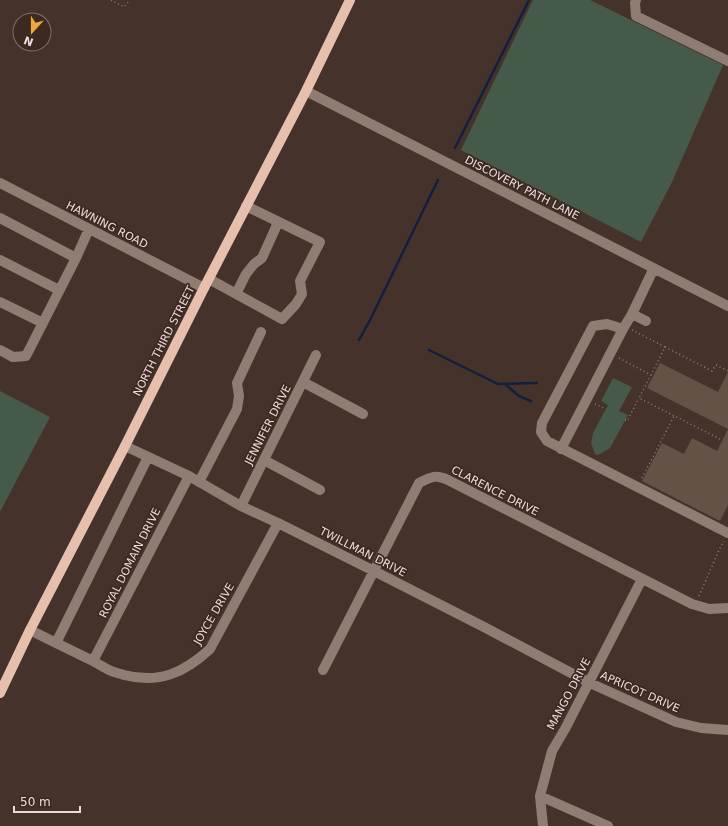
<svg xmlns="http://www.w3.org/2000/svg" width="728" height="826" font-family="'DejaVu Sans',sans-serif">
	<rect width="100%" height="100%" fill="#45332b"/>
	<!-- green -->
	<path fill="#455a48" d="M533,0H590L723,65L672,182L641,242L461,150Z
		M613,378L632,387L619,411L628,415L610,448L598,455L595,454L591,443L593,433L608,405L601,401Z
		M0,391L50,417L0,512Z"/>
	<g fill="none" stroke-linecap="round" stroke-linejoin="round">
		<!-- stream -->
		<path stroke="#121f3d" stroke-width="2.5" d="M455,148L529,0
			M359,340L370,320L438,180
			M429,350L498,384L537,383
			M505,384L519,396L531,401"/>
	</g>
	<!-- building -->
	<path fill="#645246" d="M660,363L718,392L728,372V505L720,521L642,481L662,443L684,454L692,438L717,451L728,429L647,388Z"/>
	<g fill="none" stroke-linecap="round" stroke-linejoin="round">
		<!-- path -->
		<path stroke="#91817b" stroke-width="1.5" stroke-dasharray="1 3" stroke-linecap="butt" d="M111,0L124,7L130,0
			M632,330L665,347L651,375
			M665,347L712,371L716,365L728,371
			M619,358L651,375L639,398L722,440
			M595,404L606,409
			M625,420L627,421L639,398
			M642,478L674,416
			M699,596L719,550L724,541"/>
		<!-- minor -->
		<path stroke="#8f7c73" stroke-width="10" d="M636,0L635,3L636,16L728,61
			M306,91L728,306
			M0,183L204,288
			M0,218L76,258L26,356L13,357L0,350
			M76,258L89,229
			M0,260L59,290
			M209,279L282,319L296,304L302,294L300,281L320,242L246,206
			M236,294L246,274L254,264L262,258L276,227L277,221
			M0,302L43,323
			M632,314L623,329L607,324L593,326L542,423L541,432L547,441L728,533
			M646,321L632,314L654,268
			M303,382L363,414
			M125,446L189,476L241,506L278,523L374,571L484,627L590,683L676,722L701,728L728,730
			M561,449L623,329
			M264,460L320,490
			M199,482L237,409L239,396L237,383L261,332
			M241,506L316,355
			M30,630C50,640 70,650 91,660C97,663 103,667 109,670C114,673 119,673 124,675C159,684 184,673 210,649L278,523
			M56,643L148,457
			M93,661L189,476
			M323,670L419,483C431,477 436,474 448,480L692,604L709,609L728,608
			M540,796L608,826
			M543,826L540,796L552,751L565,729L642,579"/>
		<!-- major -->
		<path stroke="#e6c0ad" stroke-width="10" d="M0,693L30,630L125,446L204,288L306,91L350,0"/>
	</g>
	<g text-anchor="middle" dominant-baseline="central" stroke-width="3.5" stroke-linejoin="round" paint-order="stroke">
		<!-- street labels -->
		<g font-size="11" fill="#eaddd8" stroke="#3b2922">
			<text transform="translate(522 188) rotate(27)">DISCOVERY PATH LANE</text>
			<text transform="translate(107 225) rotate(27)">HAWNING ROAD</text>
			<text transform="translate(164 341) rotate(-63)">NORTH THIRD STREET</text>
			<text transform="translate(268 425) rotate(-63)">JENNIFER DRIVE</text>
			<text transform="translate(495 491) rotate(27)">CLARENCE DRIVE</text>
			<text transform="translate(363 552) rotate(27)">TWILLMAN DRIVE</text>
			<text transform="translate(130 563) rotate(-63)">ROYAL DOMAIN DRIVE</text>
			<text transform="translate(214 614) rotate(-60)">JOYCE DRIVE</text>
			<text transform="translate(640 692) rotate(24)">APRICOT DRIVE</text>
			<text transform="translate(569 694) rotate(-62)">MANGO DRIVE</text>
		</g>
	</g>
	<!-- north arrow -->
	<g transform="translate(32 32) rotate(201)"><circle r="19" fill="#3b2922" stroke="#81716b"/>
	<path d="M0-3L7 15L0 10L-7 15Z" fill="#eea83c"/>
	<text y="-6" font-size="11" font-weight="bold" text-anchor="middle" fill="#eaddd8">N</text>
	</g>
	<!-- scale -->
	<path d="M14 806v6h66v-6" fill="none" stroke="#eaddd8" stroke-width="2"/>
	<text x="20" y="806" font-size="12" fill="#eaddd8" stroke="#3b2922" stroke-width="3" paint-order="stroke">50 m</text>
</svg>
